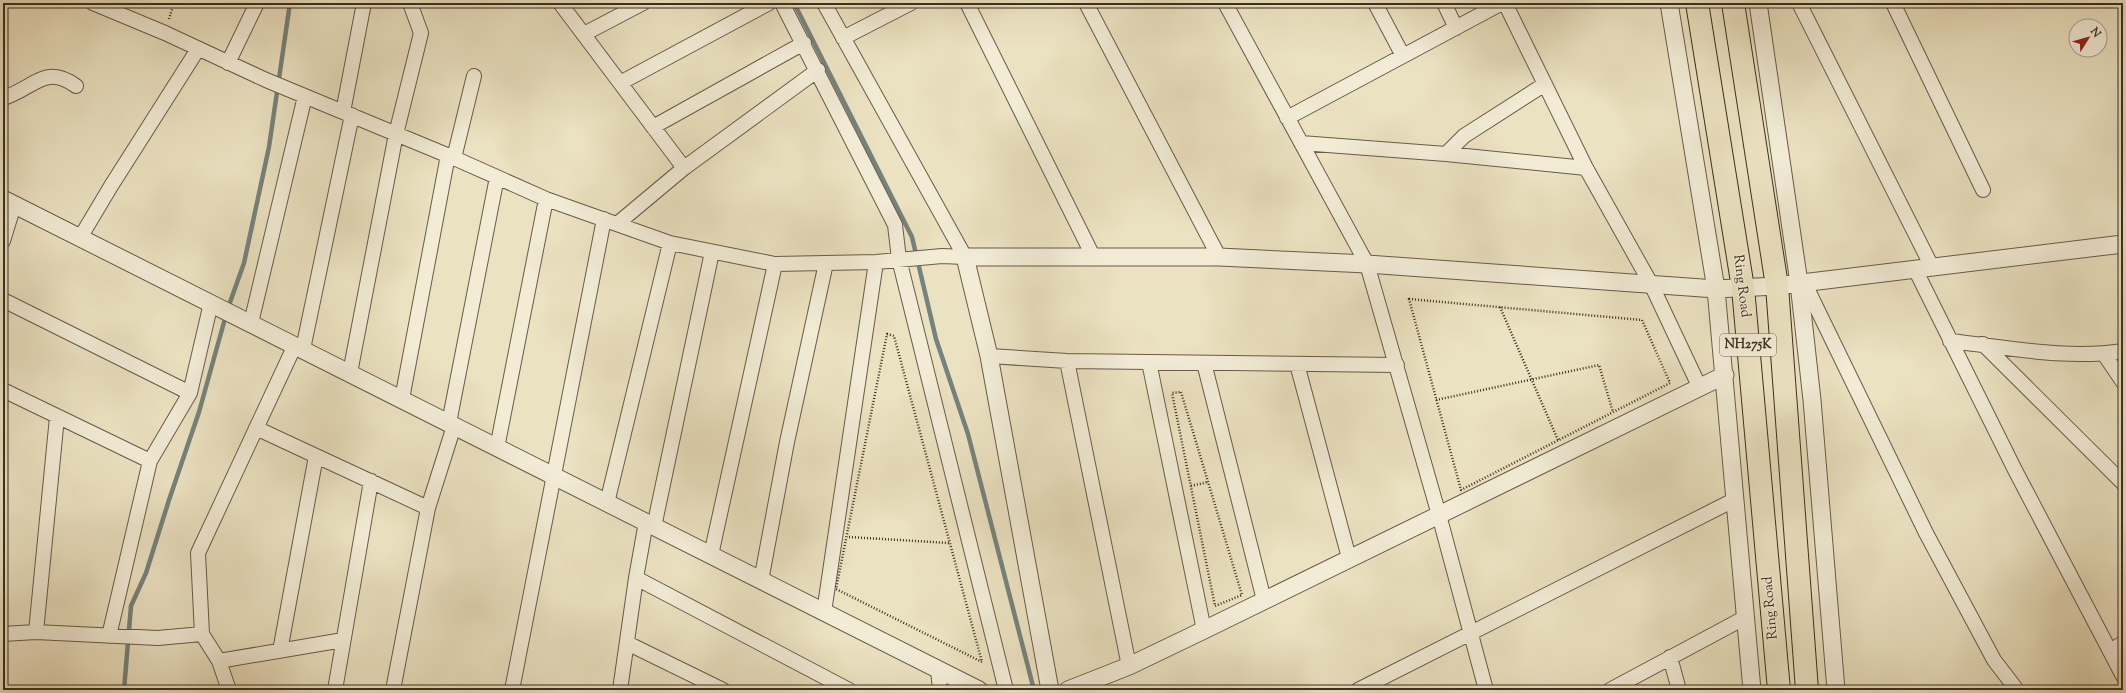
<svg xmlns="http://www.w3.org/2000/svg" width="2126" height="693" font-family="'Sorts Mill Goudy',serif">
	<rect width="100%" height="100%" fill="#ebe2c1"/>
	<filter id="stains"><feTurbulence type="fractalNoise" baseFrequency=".005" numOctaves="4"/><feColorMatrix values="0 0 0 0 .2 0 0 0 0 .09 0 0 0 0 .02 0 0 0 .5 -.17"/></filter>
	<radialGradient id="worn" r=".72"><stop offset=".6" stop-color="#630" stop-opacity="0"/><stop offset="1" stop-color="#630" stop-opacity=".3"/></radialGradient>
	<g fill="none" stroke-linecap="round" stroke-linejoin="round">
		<!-- stream -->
		<path stroke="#75837c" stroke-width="4.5" d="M794,3L912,237L936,339L968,434L1034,690
			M228,308L244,263L269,147L290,3
			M124,690L131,606L146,573L169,500L199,412L226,315"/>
		<!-- minor casing -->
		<g stroke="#685b47" stroke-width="16">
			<path id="minor" d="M93,3L165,33L266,80L454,158L546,199L670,243L775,264L876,262L942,256L965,257
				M560,3L684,168
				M782,3L895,225L899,259L1006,690
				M824,3L965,257
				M967,3L1093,256
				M1086,3L1219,257
				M1225,3L1367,264L1439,515L1486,690
				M1375,3L1403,56
				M1444,3L1456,28
				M1505,3L1586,168L1651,284L1700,388
				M1799,3L1932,267
				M1893,3L1983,190
				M584,34L643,3
				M843,38L911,3
				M228,63L257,3
				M620,83L769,3
				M3,98C33,89 45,63 76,86
				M343,112L364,3
				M1287,118L1502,3
				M653,127L804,43
				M1301,143L1446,154L1586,168
				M1446,154L1464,136L1545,84
				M454,158L474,76
				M617,224L684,168L818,70
				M80,238L111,186L198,49
				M3,241L14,205
				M1915,269L2015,470L2123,676
				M1804,282L1926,533L1994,660L2017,690
				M3,300L190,393
				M251,323L305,96
				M1950,341C2006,347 2067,360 2123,351
				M1983,344L2123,483
				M303,349L352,115
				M2104,354L2123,382
				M989,356L1067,361L1397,365
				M1067,361L1129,666
				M1149,362L1204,630
				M1204,363L1264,600
				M1297,364L1349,558
				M350,373L396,134L421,33L410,3
				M3,390L150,461
				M402,399L448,155
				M449,423L497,177
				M256,428L428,508
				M497,448L546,199
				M607,503L670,243
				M654,527L712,252
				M711,555L775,264
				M636,578L849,690
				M761,581L787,442L826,263
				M824,612L876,262
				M36,632L57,417
				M3,634L36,632L158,638L202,634
				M109,636L150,461L190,393L211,303
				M627,643L723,690
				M280,651L316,456
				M2110,651L2123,643
				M1670,657L1679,690
				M219,661L343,640
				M938,670L940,690
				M229,690L219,661L202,634L198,553L295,345
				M335,690L371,481
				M393,690L428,508L454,426
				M512,690L604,219
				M620,690L636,578L646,522
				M1358,690L1734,500
				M1610,690L1746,617"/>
		</g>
		<!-- tertiary casing -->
		<g stroke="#685b47" stroke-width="19">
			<path id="tertiary" d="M1669,3L1716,289L1752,690
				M1758,3L1799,283L1812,400L1836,690
				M3,199L979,690
				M1050,690L989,356L965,257H1219L1367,264L1716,289L1777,286L2123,244
				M1068,690L1129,666L1204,630L1725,375"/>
		</g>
		<!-- trunk casing -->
		<g stroke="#3c2e1e" stroke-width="24">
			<path id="trunk" d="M1697,3L1743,288L1779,690
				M1733,3L1777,286L1807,690"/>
		</g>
		<!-- path -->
		<path stroke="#3c2e1e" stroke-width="2.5" stroke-dasharray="1 2" stroke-linecap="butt" d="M169,19L174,3
			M1409,299L1642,320L1670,383L1461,490Z
			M1500,307L1558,440
			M887,334L894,336L982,662L836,589Z
			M1181,392L1242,595L1215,606L1172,393Z
			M1436,400L1599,365L1613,412
			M1191,486L1208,482
			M849,537L949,543"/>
		<!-- minor -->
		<use href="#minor" stroke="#f2ecd7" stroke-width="14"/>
		<!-- tertiary -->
		<use href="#tertiary" stroke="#f2ecd7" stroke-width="17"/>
		<!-- trunk -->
		<use href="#trunk" stroke="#ebe2c1" stroke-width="22"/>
	</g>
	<g text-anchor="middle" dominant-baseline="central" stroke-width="3" stroke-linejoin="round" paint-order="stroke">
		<!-- shield labels -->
		<rect fill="#f2ecd7" stroke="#736756" stroke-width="1" x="1720" y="334" width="56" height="22" rx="3"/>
		<g font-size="13" font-weight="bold" fill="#3c2e1e">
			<text x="1748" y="345">NH275K</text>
		</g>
		<!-- street labels -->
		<g font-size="14" fill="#3c2e1e" stroke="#f2ecd7">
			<text transform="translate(1741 286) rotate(83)">Ring Road</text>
			<text transform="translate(1771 608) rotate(-95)">Ring Road</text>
		</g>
	</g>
	<!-- margin -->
	<rect width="2126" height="693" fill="none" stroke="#ebe2c1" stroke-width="16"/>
	<rect x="4" y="4" width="2118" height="685" fill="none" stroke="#3c2e1e" stroke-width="2"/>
	<rect x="8" y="8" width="2110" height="677" fill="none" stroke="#3c2e1e"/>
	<!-- north arrow -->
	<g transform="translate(2088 38) rotate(53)"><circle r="19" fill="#f2ecd7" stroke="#a9a08d"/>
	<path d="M0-3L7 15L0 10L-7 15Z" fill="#8f2418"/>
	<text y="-6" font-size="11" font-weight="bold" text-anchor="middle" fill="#3c2e1e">N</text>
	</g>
	<rect width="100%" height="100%" filter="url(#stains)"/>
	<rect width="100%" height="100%" fill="url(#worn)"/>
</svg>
